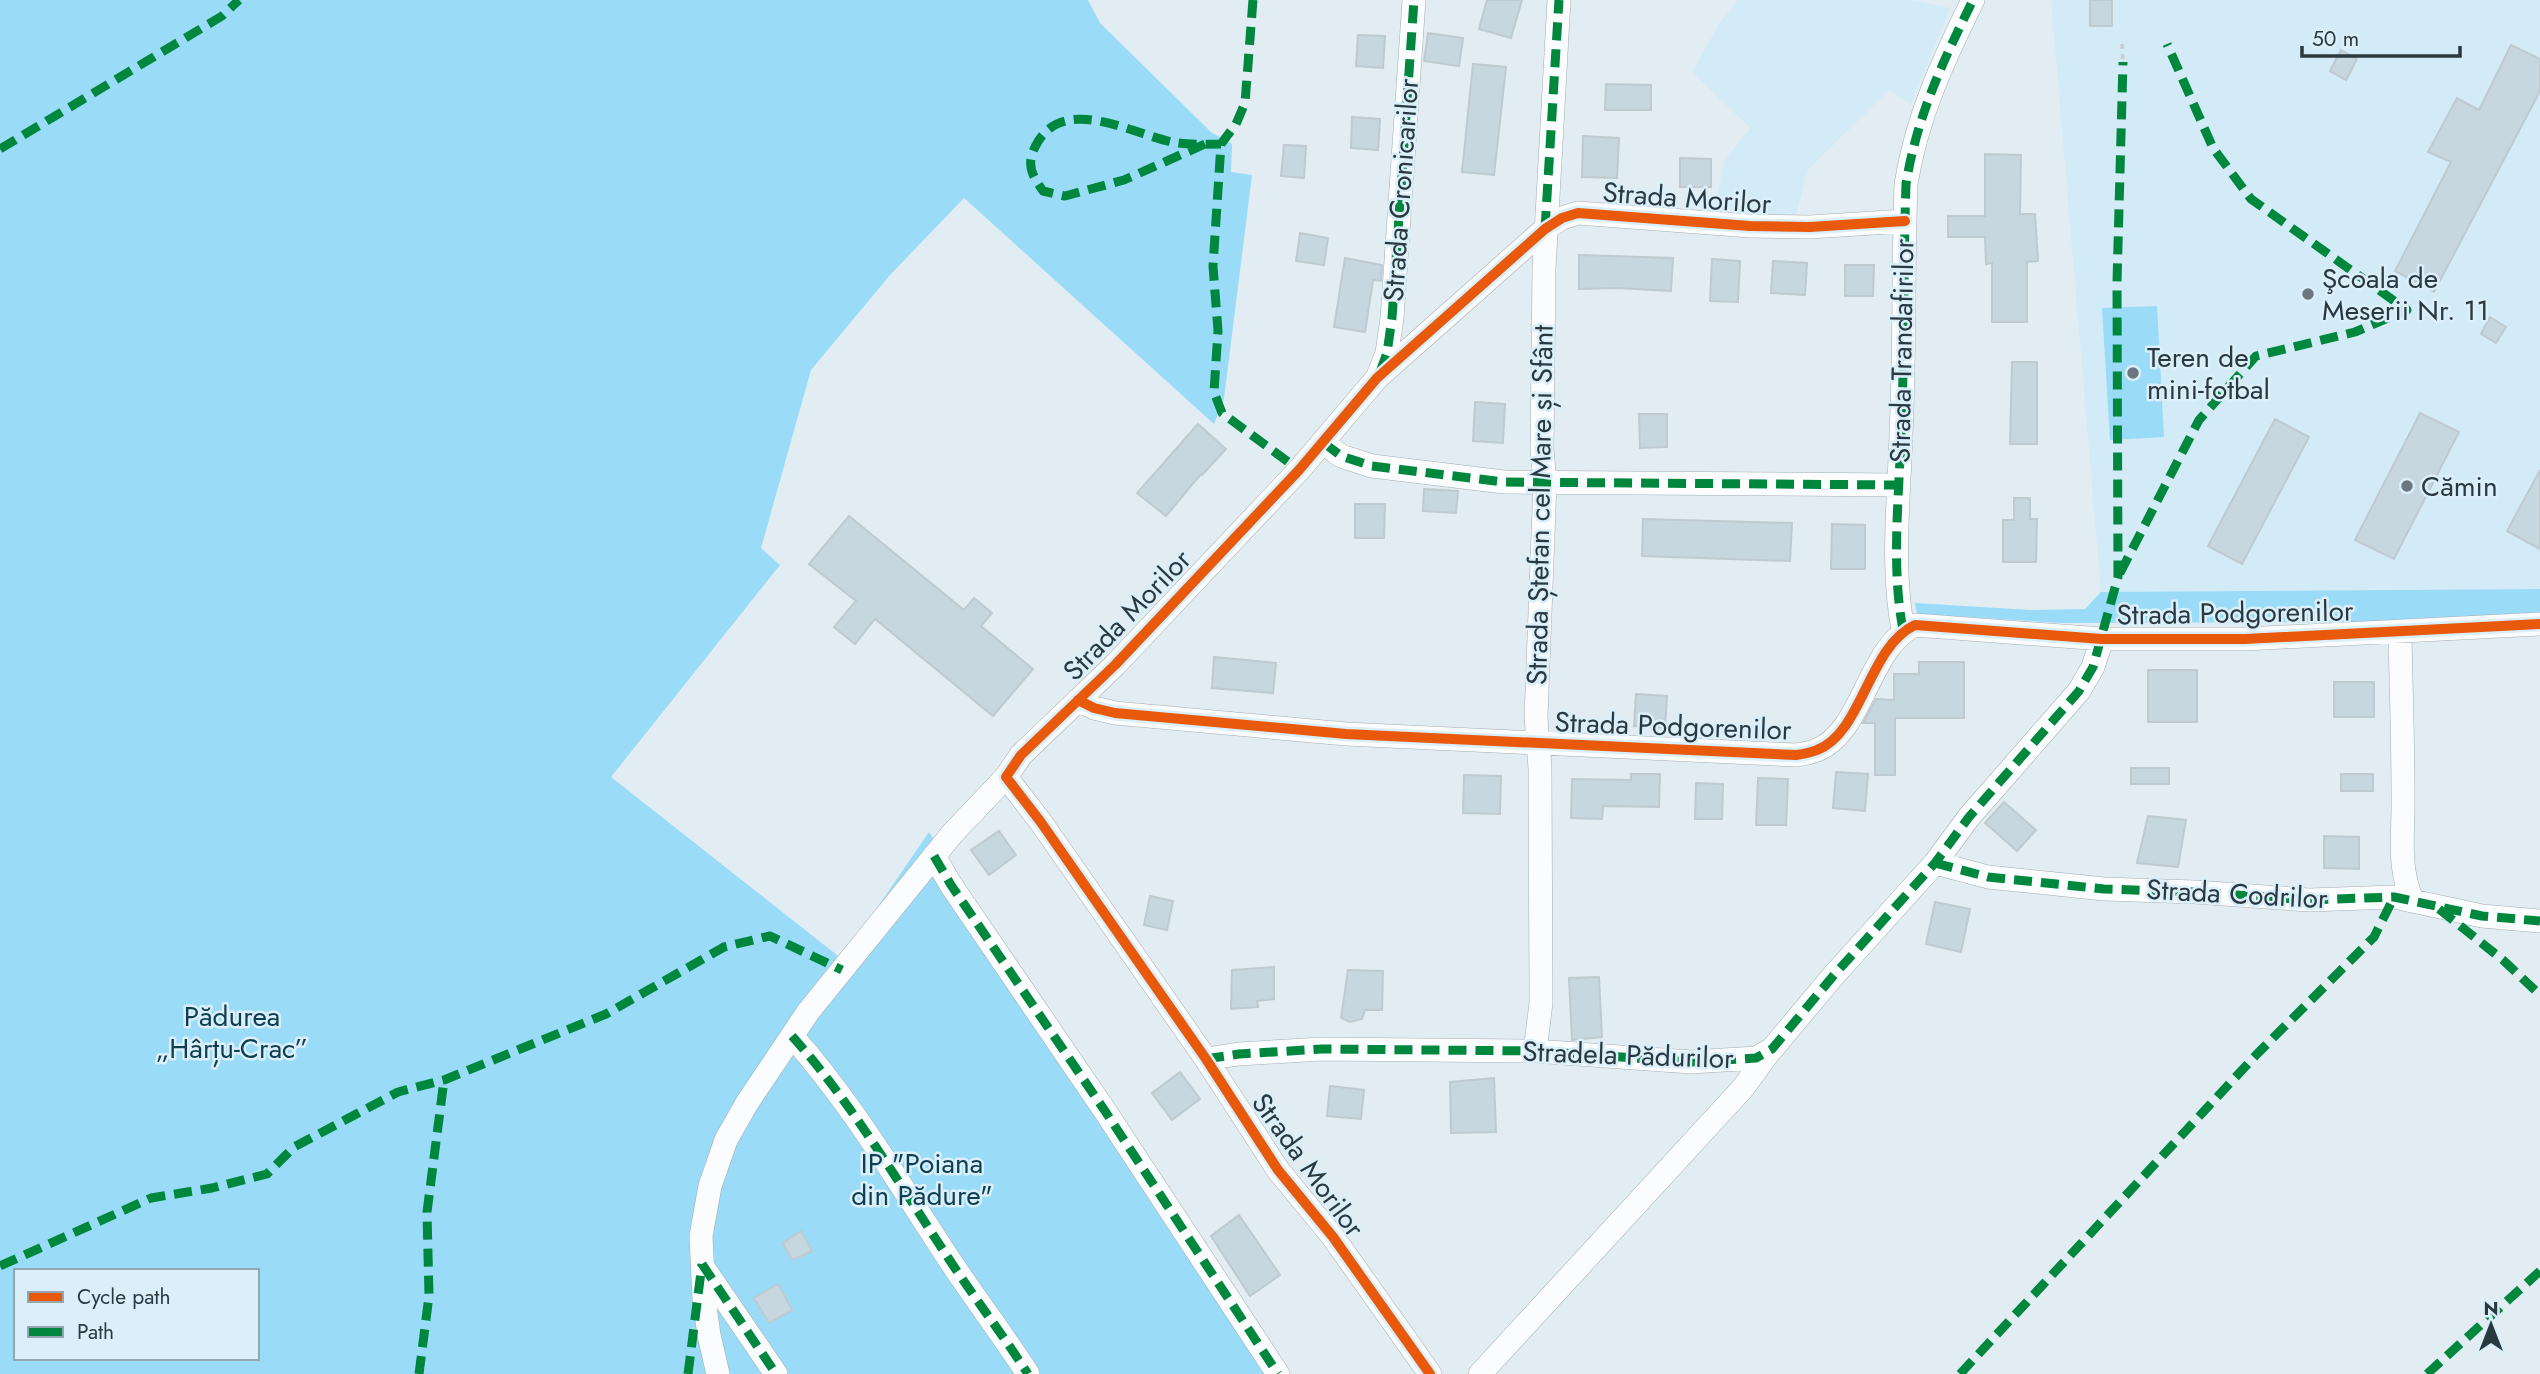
<svg xmlns="http://www.w3.org/2000/svg" width="2540" height="1374" font-family="Jost,sans-serif">
	<rect width="100%" height="100%" fill="#e1edf3"/>
	<!-- built -->
	<path fill="#d3ebf7" d="M1738,0H1911L1950,8L1911,104L1889,90L1808,170L1795,219L1715,207L1724,161L1750,128L1692,72L1719,24Z
		M2051,0H2540V589L2101,592Z"/>
	<!-- green -->
	<path fill="#9adbf8" fill-rule="evenodd" d="M0,0H1088L1100,23L1211,132L1232,144L1231,172L1252,175L1224,398L1214,424L964,198L890,275L811,370L761,548L780,565L611,777L842,959L929,832L967,894L1188,1219L1289,1374H0ZM16,1271H257V1358H16Z
		M2157,306L2164,437L2110,440L2102,308Z
		M2540,589V613L2385,622L2060,623L1917,614L1915,603L2031,610L2085,609L2101,592Z"/>
	<!-- building -->
	<path fill="#c6d7e0" stroke="#bfcad0" stroke-width="2" d="M1487,0H1522L1511,38L1479,29Z
		M2090,0H2112V26H2090Z
		M1428,33L1463,38L1459,66L1424,61Z
		M1358,35L1385,36L1383,68L1356,66Z
		M2511,45L2540,59V91L2434,292L2395,271L2451,162L2428,152L2457,98L2479,110Z
		M2341,50L2357,59L2346,80L2330,71Z
		M1473,64L1506,67L1494,175L1462,172Z
		M1606,84L1651,85V110H1605Z
		M1352,117L1380,119L1378,150L1351,148Z
		M1583,136L1619,138L1617,178L1582,177Z
		M1284,145L1306,146L1304,178L1281,176Z
		M1985,154L2021,155L2020,214H2035L2038,261L2027,262V322H1992V263L1986,264L1985,237H1948V216H1985Z
		M1680,158L1711,159V187H1680Z
		M1300,233L1328,238L1324,265L1296,261Z
		M1579,255L1673,258L1671,291L1616,288L1579,289Z
		M1345,258L1382,265L1381,281L1373,280L1365,332L1334,327Z
		M1712,259L1740,261L1738,302L1710,301Z
		M1773,261L1807,263L1805,295L1771,293Z
		M1845,265H1874L1873,296H1845Z
		M2490,317L2506,327L2496,343L2481,334Z
		M2012,362H2037V444H2010Z
		M1475,402L1505,404L1503,443L1473,441Z
		M2420,413L2459,432L2394,559L2355,540Z
		M1639,414H1667V447L1640,448Z
		M2275,419L2309,437L2242,564L2208,546Z
		M1198,424L1226,449L1202,475L1201,474L1166,516L1137,493Z
		M2540,470V549L2507,531Z
		M1424,489L1458,491L1456,513L1423,511Z
		M2014,498H2030V519H2037L2036,562H2003V520H2014Z
		M1355,504H1385L1384,538H1355Z
		M849,516L964,610L974,598L992,613L981,626L1033,669L993,716L875,619L855,644L834,627L856,601L809,564Z
		M1643,519L1792,523L1790,561L1642,556Z
		M1832,524L1865,525V569H1831Z
		M1214,657L1276,663L1273,693L1212,688Z
		M1919,662H1964V718H1895V775H1875V723H1863L1876,699L1894,700V674H1919Z
		M2148,670H2197V722H2148Z
		M2334,682H2374V717H2334Z
		M1636,694L1667,696L1665,728L1634,726Z
		M2131,768H2169V784H2131Z
		M1836,772L1868,774L1865,811L1833,808Z
		M1631,774H1660L1659,807L1603,806L1602,819L1571,818L1572,779L1631,780Z
		M2341,774H2373V791H2341Z
		M1464,775L1501,776L1500,814L1463,813Z
		M1758,778L1788,779L1786,825H1756Z
		M1696,783L1723,784L1722,819H1695Z
		M2004,802L2036,830L2017,851L1985,823Z
		M2148,816L2186,820L2178,867L2137,863Z
		M999,831L1016,855L989,875L971,850Z
		M2324,836L2359,837V869L2324,868Z
		M1150,896L1173,901L1167,930L1144,925Z
		M1935,902L1970,909L1961,952L1926,944Z
		M1274,967V999L1257,1001L1258,1007L1231,1009L1232,970Z
		M1348,970L1383,971L1382,1010H1365L1362,1019L1350,1022L1341,1018Z
		M1599,977L1602,1037L1572,1040L1569,978Z
		M1180,1072L1200,1099L1172,1120L1152,1093Z
		M1494,1078L1496,1132L1451,1133L1450,1082Z
		M1330,1086L1364,1090L1361,1119L1327,1116Z
		M1239,1215L1280,1275L1250,1296L1211,1236Z
		M801,1231L812,1251L792,1260L783,1243Z
		M778,1284L792,1310L769,1323L754,1298Z"/>
	<g fill="none" stroke-linecap="round" stroke-linejoin="round">
		<!-- minor casing -->
		<g stroke="#a2adb3" stroke-width="24">
			<path id="minor" d="M1378,376L1387,353L1392,318L1414,0
				M1324,443L1341,456L1372,466L1504,482L1898,485
				M1903,630C1891,566 1899,499 1901,434C1905,350 1903,267 1906,184C1917,116 1943,61 1973,0
				M2400,633C2401,686 2403,740 2403,794C2404,831 2397,865 2412,900
				M1078,700L1094,708L1115,713L1346,734L1796,755C1803,754 1810,753 1817,750C1863,732 1868,647 1915,625L2102,639H2245L2540,624
				M934,856L951,885L1105,1111L1278,1374
				M1935,863L1988,877L2104,889L2195,892L2309,900L2394,897L2482,916L2540,921
				M792,1036C850,1101 895,1177 943,1250C970,1292 1001,1332 1028,1374
				M1535,1051L1541,1003L1540,768L1536,717L1545,483L1542,449L1544,269L1559,0
				M1206,1059L1239,1054L1322,1049L1535,1051L1691,1062L1756,1058L1772,1049L1834,975L1935,863L1969,817L2079,691L2093,667L2102,639
				M703,1267L776,1374
				M718,1374L709,1335L704,1299L701,1236L710,1186L726,1140L747,1103L808,1012L952,834L1006,777
				M1430,1374L1333,1237L1278,1170L1206,1059L1040,821L1006,777L1021,755L1115,665L1299,470L1377,378L1545,229L1562,218L1578,213L1750,226L1810,227L1905,221
				M1480,1374L1743,1088L1770,1051"/>
		</g>
		<!-- path -->
		<path stroke="#c7cccf" stroke-width="3.5" stroke-dasharray="5 5" stroke-linecap="butt" d="M2122,44L2123,62"/>
		<!-- minor -->
		<use href="#minor" stroke="#fafcfd" stroke-width="23"/>
		<!-- quiet -->
		<path stroke="#00873e" stroke-width="9" stroke-dasharray="18 9" stroke-linecap="butt" d="M1253,0L1245,103L1236,124L1221,144L1213,266L1218,331L1214,392L1222,413L1299,470
			M1205,144L1124,180L1065,196L1043,191C1032,175 1026,166 1035,147C1061,93 1130,133 1172,142C1187,145 1205,144 1221,144
			M0,149L222,16L239,0
			M1545,229L1559,0
			M1380,372L1387,353L1392,318L1414,0
			M1324,443L1341,456L1372,466L1504,482L1898,485
			M2120,573L2199,420L2256,356L2355,332L2407,310L2251,199L2213,148L2167,44
			M1903,630C1891,566 1899,499 1901,434C1905,350 1903,267 1906,184C1917,116 1943,61 1973,0
			M934,856L951,885L1105,1111L1278,1374
			M1935,863L1988,877L2104,889L2195,892L2309,900L2394,897L2482,916L2540,921
			M2439,909L2503,960L2540,995
			M792,1036C850,1101 895,1177 943,1250C970,1292 1001,1332 1028,1374
			M1206,1059L1239,1054L1322,1049L1535,1051L1691,1062L1756,1058L1772,1049L1834,975L1935,863L1969,817L2079,691L2093,667L2118,577L2117,282L2123,62
			M702,1264L776,1374
			M0,1266L151,1198L212,1188L267,1174L294,1147L398,1092L444,1080L606,1014L724,947L770,936L842,970
			M419,1374L429,1296L427,1212L444,1080
			M688,1374L702,1264
			M1960,1374L2257,1054L2374,937L2394,897
			M2427,1374L2540,1271"/>
		<!-- cycleway casing -->
		<g stroke="#daeffa" stroke-width="15">
			<path id="cycleway" d="M1078,700L1094,708L1115,713L1346,734L1796,755C1803,754 1810,753 1817,750C1863,732 1868,647 1915,625L2102,639H2245L2540,624
				M1430,1374L1333,1237L1278,1170L1206,1059L1040,821L1006,777L1021,755L1115,665L1299,470L1377,378L1545,229L1562,218L1578,213L1750,226L1810,227L1905,221"/>
		</g>
		<!-- cycleway -->
		<use href="#cycleway" stroke="#e8590c" stroke-width="10"/>
	</g>
	<!-- markers -->
	<g fill="#6a777e" stroke="#daeffa" stroke-width="2.5">
		<circle cx="2308" cy="294" r="7"/>
		<circle cx="2133" cy="373" r="7"/>
		<circle cx="2407" cy="486" r="7"/>
	</g>
	<g text-anchor="middle" dominant-baseline="central" stroke-width="5" stroke-linejoin="round" paint-order="stroke">
		<!-- street labels -->
		<g font-size="28" fill="#2a383f" stroke="#daeffa">
			<text transform="translate(1401 190) rotate(-86)">Strada Cronicarilor</text>
			<text transform="translate(1687 198) rotate(4)">Strada Morilor</text>
			<text transform="translate(1902 351) rotate(-89)">Strada Trandafirilor</text>
			<text transform="translate(1540 505) rotate(-89)">Strada Ștefan cel Mare și Sfânt</text>
			<text transform="translate(2235 613) rotate(-1)">Strada Podgorenilor</text>
			<text transform="translate(1127 615) rotate(-46)">Strada Morilor</text>
			<text transform="translate(1673 726) rotate(2)">Strada Podgorenilor</text>
			<text transform="translate(2237 894) rotate(3)">Strada Codrilor</text>
			<text transform="translate(1628 1055) rotate(2)">Stradela Pădurilor</text>
			<text transform="translate(1308 1165) rotate(54)">Strada Morilor</text>
		</g>
		<!-- poi labels -->
		<g font-size="28" fill="#2a383f" stroke="#daeffa" text-anchor="start">
			<text x="2322" y="278">Şcoala de<tspan x="2322" dy="32">Meserii Nr. 11</tspan></text>
			<text x="2147" y="357">Teren de<tspan x="2147" dy="32">mini-fotbal</tspan></text>
			<text x="2421" y="486">Cămin</text>
		</g>
		<!-- park labels -->
		<g font-size="28" fill="#0d3f53" stroke="#daeffa">
			<text x="232" y="1016">Pădurea<tspan x="232" dy="32">„Hârțu-Crac”</tspan></text>
			<text x="922" y="1163">IP "Poiana<tspan x="922" dy="32">din Pădure"</tspan></text>
		</g>
	</g>
	<!-- legend -->
	<rect x="14" y="1269" width="245" height="91" fill="#daeffa" stroke="#94a6af" stroke-width="2"/>
	<rect x="28" y="1292" width="35" height="10" fill="#e8590c" stroke="#94a6af" stroke-width="2"/>
	<text x="77" y="1304" font-size="21" fill="#2a383f">Cycle path</text>
	<rect x="28" y="1327" width="35" height="10" fill="#00873e" stroke="#94a6af" stroke-width="2"/>
	<text x="77" y="1339" font-size="21" fill="#2a383f">Path</text>
	<!-- north arrow -->
	<g transform="translate(2491 1325)" stroke="#daeffa" stroke-width="5" paint-order="stroke">
	<path d="M0-5L12 26L0 18L-12 26Z" fill="#2a383f"/>
	<text y="-10" font-size="19" font-weight="bold" text-anchor="middle" fill="#2a383f">N</text>
	</g>
	<!-- scale -->
	<path d="M2302 46v10h158v-10" fill="none" stroke="#2a383f" stroke-width="3.5"/>
	<text x="2312" y="46" font-size="21" fill="#2a383f" stroke="#daeffa" stroke-width="5" paint-order="stroke">50 m</text>
</svg>
